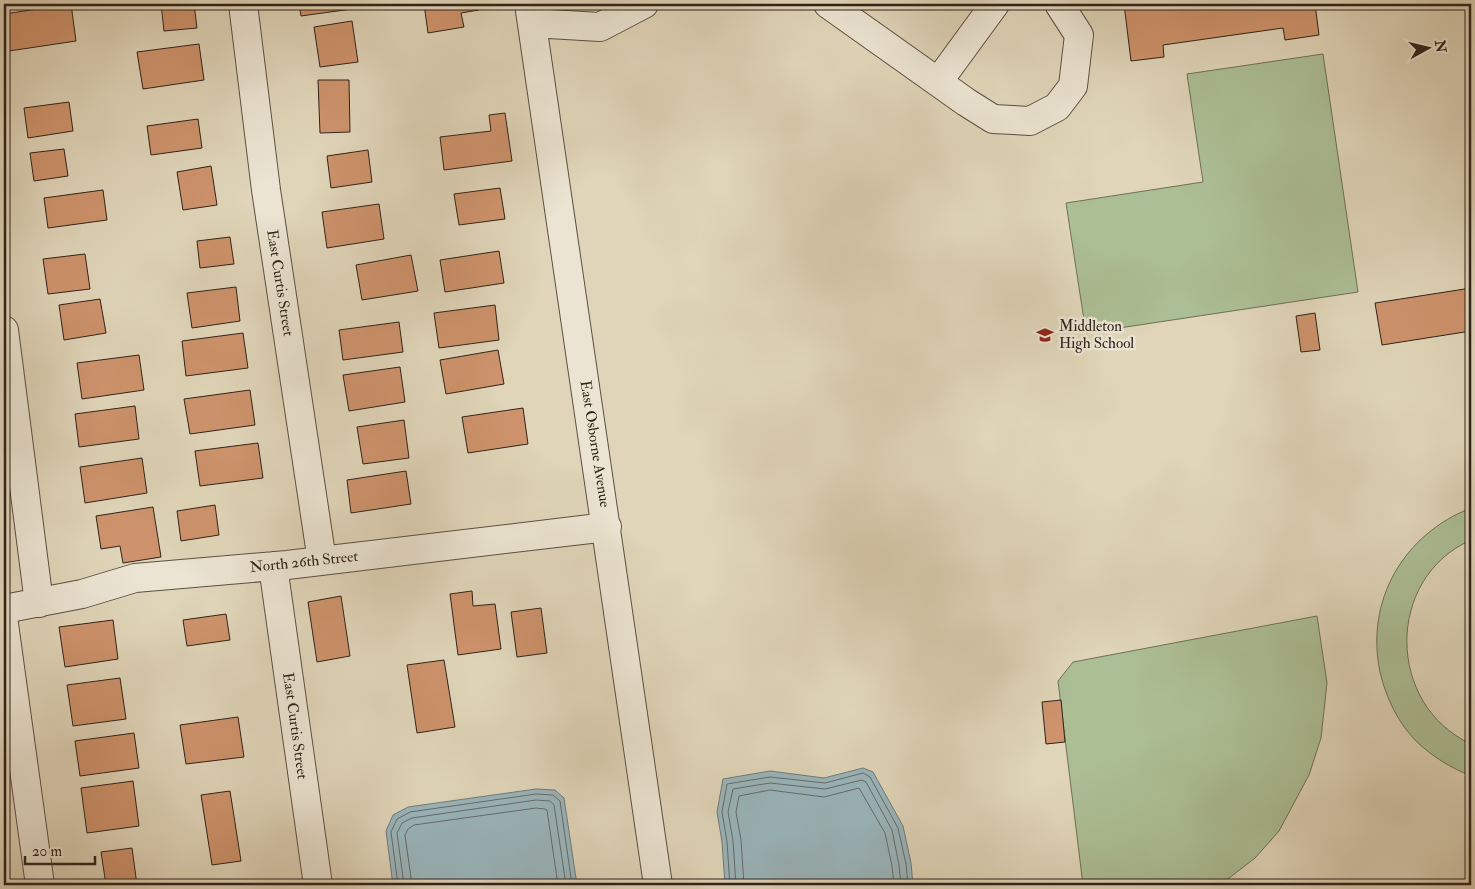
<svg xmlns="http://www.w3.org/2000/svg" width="1475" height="889" font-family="'IM FELL Double Pica',serif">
	<rect width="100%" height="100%" fill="#e0d5b9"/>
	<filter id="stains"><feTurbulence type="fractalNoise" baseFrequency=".004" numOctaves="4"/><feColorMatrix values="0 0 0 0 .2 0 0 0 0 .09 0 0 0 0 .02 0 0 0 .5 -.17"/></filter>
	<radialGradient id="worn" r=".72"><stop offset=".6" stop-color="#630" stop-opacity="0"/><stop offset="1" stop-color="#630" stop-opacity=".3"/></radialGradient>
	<!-- green -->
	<path fill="#acbe94" stroke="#6e7058" d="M1323,54L1358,292L1086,333L1066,203L1203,182L1187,74Z
		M1471,508V540C1385,578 1386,705 1471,744V776C1451,768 1433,757 1417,742C1398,723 1386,698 1380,672C1365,600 1404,534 1471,508Z
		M1317,616L1327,683L1321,738L1309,775L1279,831L1255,858L1220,885H1083L1058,681L1073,662Z"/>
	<!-- water -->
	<path fill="#9ab5bb" stroke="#6f7b7b" d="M863,768L873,772L903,826L911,863L913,885H725L722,842L717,812L723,779L770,771L824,778Z
		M536,789L555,790L564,798L577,885H393L386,831L393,815L408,807Z"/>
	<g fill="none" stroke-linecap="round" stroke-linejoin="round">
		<!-- shore -->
		<path stroke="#646c6b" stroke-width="1" d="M398,885L391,832L397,819L410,812L536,794L553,795L560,801L572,885
			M404,885L397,833L402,823L412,818L536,800L550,801L554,805L566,885
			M412,885L405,835L408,829L414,825L536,808L545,809L547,810L558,885
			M730,885L727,842L722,812L727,784L770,777L825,783L863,773L870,777L898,828L906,864L908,885
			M736,885L733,841L728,812L733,789L770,783L825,789L862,780L866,782L892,830L899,865L901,885
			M744,885L741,840L736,812L739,796L770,790L824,797L859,788L885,833L892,866L894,885"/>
	</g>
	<!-- building -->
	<path fill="#ce936c" stroke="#2f231b" d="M71,4L76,41L9,51L4,14Z
		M161,4H194L197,28L164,31Z
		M299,4H351L352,9L301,16Z
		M424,4H478L479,10L461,13L464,27L428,33Z
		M1124,4H1315L1319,35L1285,40L1283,28L1163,45L1164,57L1131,61Z
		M352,21L358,62L320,67L314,27Z
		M199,44L204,80L143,89L137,52Z
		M318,80H349L350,132L320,133Z
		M69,102L73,131L28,138L24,108Z
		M505,113L512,161L444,170L440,137L491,131L489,115Z
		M198,119L202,148L151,155L147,126Z
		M64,149L68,176L34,181L30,153Z
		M368,150L372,182L331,188L327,156Z
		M211,166L217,205L183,210L177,172Z
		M500,188L505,219L459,225L454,194Z
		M103,190L107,220L48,228L44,198Z
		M379,204L384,239L327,248L322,212Z
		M230,237L234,264L200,268L197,241Z
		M499,251L504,283L445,292L440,260Z
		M85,254L90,289L48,294L43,259Z
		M411,255L418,291L362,300L356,265Z
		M236,287L240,321L192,328L187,293Z
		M1471,288V331L1382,345L1375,303Z
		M100,299L106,333L64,340L59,305Z
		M495,305L499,340L439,348L434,313Z
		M1315,313L1320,350L1301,352L1296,316Z
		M399,322L403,352L343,360L339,330Z
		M243,333L248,368L186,376L182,341Z
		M498,350L504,384L446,394L440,360Z
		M139,355L144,390L82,399L77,363Z
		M400,367L405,402L349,411L343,375Z
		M250,390L255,425L190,434L184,399Z
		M135,406L139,439L79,447L75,414Z
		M523,408L528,444L468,453L462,417Z
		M404,420L409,458L363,464L357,427Z
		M258,443L263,478L200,486L195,451Z
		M142,458L147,493L85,503L80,467Z
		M406,471L411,504L351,513L347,480Z
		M215,505L219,535L181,541L177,511Z
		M153,507L161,557L123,563L120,546L101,549L96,516Z
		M472,591L473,606L495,604L501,649L458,655L450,594Z
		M341,596L350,656L317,662L308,602Z
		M541,608L547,653L517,657L511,612Z
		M226,614L230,640L187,646L183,620Z
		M113,620L118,659L65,667L59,627Z
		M444,660L455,727L417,733L407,665Z
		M120,678L126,719L73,726L67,685Z
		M1061,700L1065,742L1046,744L1042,702Z
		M238,717L244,757L186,764L180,725Z
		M134,733L139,768L80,776L75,741Z
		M133,781L139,826L87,833L81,788Z
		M230,791L241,861L212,865L201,795Z
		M132,848L137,885H106L101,852Z"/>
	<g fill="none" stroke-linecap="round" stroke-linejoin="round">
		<!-- minor casing -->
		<g stroke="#5b5042" stroke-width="30">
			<path id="minor" d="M243,4L266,190L322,561
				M529,4L658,885
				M828,4L966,102L993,119L1030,121L1057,107L1073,86L1079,35L1059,4
				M532,23L600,27L644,4
				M938,82L995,4
				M4,330L39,603
				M273,566L318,885
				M4,609L82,594L135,578L287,565L607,527
				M4,624L40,885"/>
		</g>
		<!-- minor -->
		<use href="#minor" stroke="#ebe4d2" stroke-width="28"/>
	</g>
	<!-- icons -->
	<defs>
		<g id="school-bare" transform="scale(1.35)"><path d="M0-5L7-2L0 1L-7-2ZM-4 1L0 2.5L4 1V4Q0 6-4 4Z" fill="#8f2418" stroke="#ebe4d2" stroke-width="2.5" paint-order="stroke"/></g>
	</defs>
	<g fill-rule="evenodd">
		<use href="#school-bare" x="1045" y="335"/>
	</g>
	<g text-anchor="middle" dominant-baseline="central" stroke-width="5" stroke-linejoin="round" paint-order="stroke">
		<!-- street labels -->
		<g font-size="15" fill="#2f231b" stroke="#ebe4d2">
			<text transform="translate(280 283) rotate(81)">East Curtis Street</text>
			<text transform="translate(595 444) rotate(81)">East Osborne Avenue</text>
			<text transform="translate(304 562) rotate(-6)">North 26th Street</text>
			<text transform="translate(295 726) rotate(82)">East Curtis Street</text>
		</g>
		<!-- poi labels -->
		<g font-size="15" fill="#2f231b" stroke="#ebe4d2" text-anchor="start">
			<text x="1059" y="326">Middleton<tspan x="1059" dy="17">High School</tspan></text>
		</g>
	</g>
	<!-- margin -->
	<rect width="1475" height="889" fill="none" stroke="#e0d5b9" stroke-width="20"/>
	<rect x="5" y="5" width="1465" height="879" fill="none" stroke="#2f231b" stroke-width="2.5"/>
	<rect x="10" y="10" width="1455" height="869" fill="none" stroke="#2f231b"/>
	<!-- north arrow -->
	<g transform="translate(1428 48) rotate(82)" stroke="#ebe4d2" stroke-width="4" paint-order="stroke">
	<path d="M0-4L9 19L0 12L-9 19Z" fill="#2f231b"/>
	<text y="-8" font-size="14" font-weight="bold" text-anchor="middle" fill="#2f231b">N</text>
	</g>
	<!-- scale -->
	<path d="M25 856v8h70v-8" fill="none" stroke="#2f231b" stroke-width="2.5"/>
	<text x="32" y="856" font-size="15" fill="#2f231b" stroke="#ebe4d2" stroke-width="4" paint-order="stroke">20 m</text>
	<rect width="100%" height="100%" filter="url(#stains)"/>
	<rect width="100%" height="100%" fill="url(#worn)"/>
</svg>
